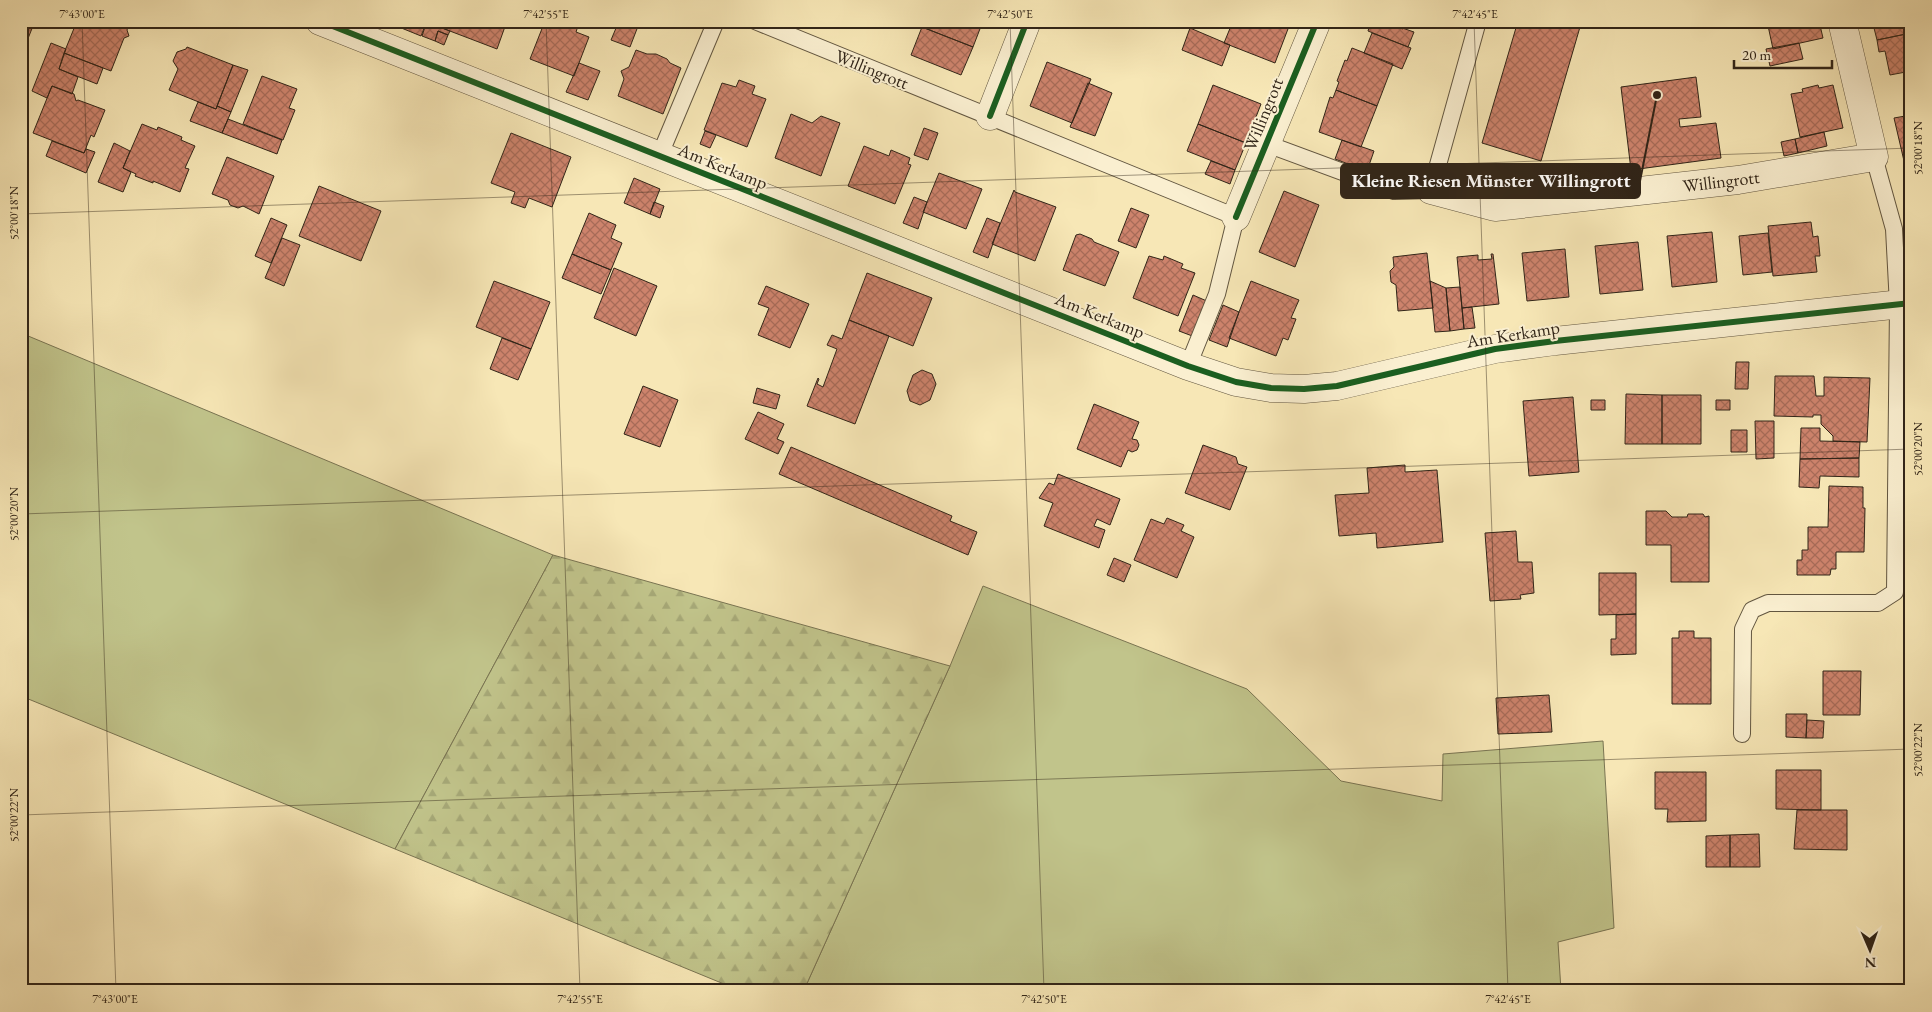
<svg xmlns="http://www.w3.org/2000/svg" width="1932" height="1012" font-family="'EB Garamond',serif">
	<defs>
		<pattern id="forest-firs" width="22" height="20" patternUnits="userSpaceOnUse" patternTransform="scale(1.25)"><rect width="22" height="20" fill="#c1c48b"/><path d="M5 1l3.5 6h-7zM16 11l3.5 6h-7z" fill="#a6a877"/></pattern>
		<pattern id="building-cross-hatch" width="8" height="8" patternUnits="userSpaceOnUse" patternTransform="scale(1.25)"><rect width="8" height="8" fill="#cd836c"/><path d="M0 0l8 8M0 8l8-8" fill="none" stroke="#a76b58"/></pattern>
	</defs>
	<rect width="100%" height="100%" fill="#f7e7b6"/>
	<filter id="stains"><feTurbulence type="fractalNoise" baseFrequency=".004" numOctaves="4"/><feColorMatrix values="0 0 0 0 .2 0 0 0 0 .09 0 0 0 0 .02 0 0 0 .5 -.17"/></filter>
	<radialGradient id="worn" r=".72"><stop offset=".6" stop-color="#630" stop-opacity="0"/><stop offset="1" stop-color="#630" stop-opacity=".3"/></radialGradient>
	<!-- grass -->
	<path fill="#c1c48b" stroke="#797452" d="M21,333L553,555L395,849L21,696Z
		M983,586L1247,689L1341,781L1442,801L1443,754L1603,741L1614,928L1558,942L1561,991L804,990L950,666Z"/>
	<!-- forest -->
	<path fill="url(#forest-firs)" stroke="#797452" d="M553,555L950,666L804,990L806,991H741L395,849Z"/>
	<!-- building -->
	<path fill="url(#building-cross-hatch)" stroke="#312518" d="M21,21H35L27,41L21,39Z
		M77,21H122L129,24L127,30L129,36L124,38L111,71L64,53Z
		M396,21H427L421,36L394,25Z
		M427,21H445L442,28L450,31L448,35L438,31L435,41L422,36Z
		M445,21H507L497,49L442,28Z
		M545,21L559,25L560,21H566L578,26L576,32L589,37L574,76L530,59Z
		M619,21H640L630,47L611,40Z
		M924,21H983L973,47L922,27Z
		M1233,21H1291L1275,63L1224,43Z
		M1371,21H1382L1414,32L1408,47L1368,31Z
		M1382,21H1406L1403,29Z
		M1518,21H1563L1580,27L1541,161L1482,143Z
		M1767,21H1819L1823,38L1773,49Z
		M1878,21H1911V33L1877,40L1874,28L1880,27Z
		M922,27L973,47L961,75L911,55Z
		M1190,28L1230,45L1222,66L1182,50Z
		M438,31L448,35L444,45L435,41Z
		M1372,33L1411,48L1402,69L1364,53Z
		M1911,33V71L1890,75L1885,51L1879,52L1877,40Z
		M51,43L66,49L59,69L78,77L72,94L52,86L47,98L32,91Z
		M1799,43L1803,59L1770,66L1766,49Z
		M187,47L233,65L216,109L169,90L178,69L173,61L177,52L186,49Z
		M1352,48L1393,64L1377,106L1336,90L1339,82L1337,81L1345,60L1347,61Z
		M636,50L647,54H656L667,59L670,63L681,68L663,114L618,96L624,79L621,71L629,67Z
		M64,53L103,68L97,84L59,69Z
		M1047,62L1091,79L1072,123L1030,106Z
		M579,63L600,71L588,100L566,92Z
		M233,65L248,70L231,112L217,106Z
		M262,76L297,89L289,108L295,110L283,140L243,124Z
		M1696,77L1701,117L1679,119L1680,127L1716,123L1721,158L1631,170L1621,87Z
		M739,80L755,86L752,94L766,99L747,147L704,130L722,83L736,87Z
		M1088,83L1112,93L1095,136L1070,127Z
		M1213,85L1261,104L1246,143L1198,124Z
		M1818,85L1819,88L1833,85L1843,128L1800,137L1791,94L1803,92L1802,89Z
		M52,86L74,94L76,101L78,100L105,110L94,137L91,135L84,153L33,133Z
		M1336,90L1377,106L1361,147L1319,132L1330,97L1333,98Z
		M198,102L216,109L217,106L231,112L222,133L190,121Z
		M791,114L812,123L821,116L840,123L821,176L775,158Z
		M1911,115V160L1904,161L1894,118Z
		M228,119L282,140L277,154L222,133Z
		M142,124L157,130L158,127L182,137L181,140L195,146L185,168L189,169L180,192L153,181V183L135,176L136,174L123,168Z
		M1198,124L1246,143L1235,170L1187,151Z
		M924,128L938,133L928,160L914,155Z
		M705,131L716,135L710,148L700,144Z
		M1824,132L1827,146L1798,153L1795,139Z
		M511,133L571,157L552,207L529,198L525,208L511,203L515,192L491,183Z
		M1795,139L1798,153L1784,156L1781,142Z
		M1342,140L1374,151L1367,171L1335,159Z
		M52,141L84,153L86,149L95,152L86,173L46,156Z
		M114,143L130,151L123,168L131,172L123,192L98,182Z
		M864,146L889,156L891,150L910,158L908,164L911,165L895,204L848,186Z
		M227,157L274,176L259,214L243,206L238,208L230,205L228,200L212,194Z
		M1211,161L1235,170L1230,184L1205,174Z
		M939,173L982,189L966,229L923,212Z
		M634,178L660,189L650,214L624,203Z
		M319,186L381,211L361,261L299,236Z
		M1014,190L1015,192L1056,207L1035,261L992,244Z
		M1284,191L1319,205L1295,267L1259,252Z
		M914,197L927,202L918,229L903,223Z
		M654,202L664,206L660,218L650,214Z
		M1131,208L1149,215L1136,248L1118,241Z
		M589,213L616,225L611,238L622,243L611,270L572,254Z
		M271,218L287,225L271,263L255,256Z
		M987,218L1000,223L988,258L973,252Z
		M1811,222L1813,237L1818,236L1820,256H1815L1817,272L1773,276L1768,226Z
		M1712,232L1717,282L1672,287L1667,236Z
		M1768,233L1772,272L1743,275L1739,236Z
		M1080,234L1092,239L1094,242L1119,252L1105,286L1063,270L1076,235Z
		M282,238L300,245L284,286L265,278Z
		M1638,242L1643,290L1600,294L1595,246Z
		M1565,249L1569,297L1527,301L1522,253Z
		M1427,253L1433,308L1398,311L1396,285L1391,282L1390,271L1394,267L1393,257Z
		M572,254L611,270L601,294L562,278Z
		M1491,254H1493L1499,304L1462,308L1457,257L1478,255V260L1492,259Z
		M1149,256L1163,260L1164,256L1183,264L1181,268L1195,273L1178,316L1133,298Z
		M614,268L657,286L636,336L594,318Z
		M867,273L932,298L913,346L849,320Z
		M494,281L550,302L531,349L476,327Z
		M1251,281L1299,300L1291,318L1296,319L1288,340L1283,338L1276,356L1229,338Z
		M1430,281L1446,288L1450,331L1435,332Z
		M766,286L809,304L790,348L758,335L769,308L758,304Z
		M1460,287L1464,329L1450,331L1446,288Z
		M1193,295L1209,302L1195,337L1179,331Z
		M1223,305L1239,312L1227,347L1209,340Z
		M1472,307L1475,328L1464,329L1462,308Z
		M849,320L889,336L855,424L807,406L818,378L819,379L817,384L823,387L837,349L827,345L832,335L842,339Z
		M502,338L531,349L518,380L490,369Z
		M1736,362H1749L1748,389H1735Z
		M922,370L932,374L936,384L930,400L920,405L910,401L907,391L913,375Z
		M1775,376H1814L1816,396H1824V377L1870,378L1867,442L1833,441V436L1821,424V415H1813V417L1774,416Z
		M643,386L678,400L660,447L624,434Z
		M757,388L780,395L776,409L753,403Z
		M1626,394L1662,395V444H1625Z
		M1662,395H1701V444H1662Z
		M1573,397L1579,472L1529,476L1523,401Z
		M1591,400H1605V410H1591Z
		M1716,400H1730V410H1716Z
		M1094,404L1139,422L1132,439L1137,440L1139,445L1137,450L1132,452L1128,450L1121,467L1077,449Z
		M758,412L784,424L777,439L784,442L778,454L745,439Z
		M1755,421H1774V458L1756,459Z
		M1801,428H1820V441L1860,442L1859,458L1800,459Z
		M1731,430H1747V452H1731Z
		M1203,445L1236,457L1238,464L1247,467L1230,510L1185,493Z
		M791,447L952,516L950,521L977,532L968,555L779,474Z
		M1859,458V477L1820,476L1819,488L1799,487L1800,459Z
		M1405,465V472L1437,470L1443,542L1377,548L1376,533L1339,536L1335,495L1369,493L1367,468Z
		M1058,474L1120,499L1110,525L1097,519L1094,526L1105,530L1099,548L1044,526L1053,503L1039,498L1049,483L1054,485Z
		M1829,486L1863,487V508H1865L1864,552H1836V569H1831L1830,575H1797V560H1802V550H1808V527H1828Z
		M1646,511H1666L1672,517H1687L1688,514H1703L1705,517L1709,516V582H1671V545H1646Z
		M1167,518L1184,525L1181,531L1194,537L1177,578L1134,560L1151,519L1164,524Z
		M1516,531L1518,562H1532L1534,593L1520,595L1521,599L1490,601L1485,533Z
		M1114,558L1131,565L1124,582L1107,575Z
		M1599,573H1636V614L1599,615Z
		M1636,614V654L1611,655V639H1616V615Z
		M1679,631H1694V638H1711V704H1672V638H1679Z
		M1823,671H1861L1860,715H1823Z
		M1549,695L1552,732L1498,734L1496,698Z
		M1786,714H1807L1806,738L1786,737Z
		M1807,720L1824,721L1823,738H1806Z
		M1776,770H1821V810L1776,809Z
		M1655,772H1706V821L1667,822L1668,809H1655Z
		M1797,810H1847V850L1794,849Z
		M1759,834L1760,867H1730V835Z
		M1730,835V867H1706V836Z"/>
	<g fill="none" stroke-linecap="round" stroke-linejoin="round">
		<!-- service casing -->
		<g stroke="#625640" stroke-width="18">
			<path id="service" d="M755,21L1236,217L1217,294L1188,366
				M1267,144L1394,191L1431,190L1478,21
				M659,157L716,21
				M1742,734L1743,629L1752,610L1768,603H1878L1895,592L1898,305L1894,229L1874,157"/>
		</g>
		<!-- minor casing -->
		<g stroke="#625640" stroke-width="29">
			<path id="minor" d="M320,21L1188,366L1236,382L1271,388L1304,389L1337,386L1495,349L1555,341L1911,303
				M990,116L1027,21
				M1431,190L1495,207L1738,180L1874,157L1842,21
				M1236,217L1317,21"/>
		</g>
		<!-- service -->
		<use href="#service" stroke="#faefd0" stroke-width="16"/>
		<!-- minor -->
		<use href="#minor" stroke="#faefd0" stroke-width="28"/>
		<!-- cycleway casing -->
		<g stroke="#faefd0" stroke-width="9">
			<path id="cycleway" d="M320,21L1188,366L1236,382L1271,388L1304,389L1337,386L1495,349L1555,341L1911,303
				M990,116L1027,21
				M1236,217L1317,21"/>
		</g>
		<!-- cycleway -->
		<use href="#cycleway" stroke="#1b5e20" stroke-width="6"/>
	</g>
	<!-- ticks -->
	<path fill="none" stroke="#312518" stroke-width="1" stroke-opacity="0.45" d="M82,21L116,991M546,21L580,991M1010,21L1044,991M1474,21L1508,991M21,214L1911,148M21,514L1911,449M21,815L1911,749"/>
	<g text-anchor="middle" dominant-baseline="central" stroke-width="4" stroke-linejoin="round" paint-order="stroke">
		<!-- street labels -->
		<g font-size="18" fill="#312518" stroke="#faefd0">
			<text transform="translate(872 69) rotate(22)">Willingrott</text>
			<text transform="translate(1263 114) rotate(-68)">Willingrott</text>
			<text transform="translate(723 166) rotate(22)">Am Kerkamp</text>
			<text transform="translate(1721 181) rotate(-7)">Willingrott</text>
			<text transform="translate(1100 315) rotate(22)">Am Kerkamp</text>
			<text transform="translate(1513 334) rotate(-9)">Am Kerkamp</text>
		</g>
	</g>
	<!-- callouts -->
	<path fill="none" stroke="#312518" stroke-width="2" d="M1657 95L1640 181"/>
	<circle fill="#312518" stroke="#faefd0" stroke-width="2" cx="1657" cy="95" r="5"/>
	<rect fill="#312518" stroke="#312518" stroke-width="2" x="1341" y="164" width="299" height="34" rx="5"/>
	<g font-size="19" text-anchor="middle" font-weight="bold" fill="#fff">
		<text x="1491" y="187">Kleine Riesen Münster Willingrott</text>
	</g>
	<!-- margin -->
	<rect width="1932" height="1012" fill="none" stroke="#f7e7b6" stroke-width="55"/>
	<!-- north arrow -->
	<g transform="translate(1870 950) rotate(178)" stroke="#faefd0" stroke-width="4" paint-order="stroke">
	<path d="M0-4L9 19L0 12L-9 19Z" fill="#312518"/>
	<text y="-8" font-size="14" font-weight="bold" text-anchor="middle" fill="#312518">N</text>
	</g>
	<!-- scale -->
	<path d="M1734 60v8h98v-8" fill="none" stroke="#312518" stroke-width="2.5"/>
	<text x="1742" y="60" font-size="15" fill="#312518" stroke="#faefd0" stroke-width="4" paint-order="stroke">20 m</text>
	<rect x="28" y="28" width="1876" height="956" fill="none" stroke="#312518" stroke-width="2"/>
	<g font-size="12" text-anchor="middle" fill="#312518">
		<text x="82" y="18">7°43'00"E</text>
		<text x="546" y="18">7°42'55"E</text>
		<text x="1010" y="18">7°42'50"E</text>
		<text x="1475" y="18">7°42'45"E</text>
		<text transform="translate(1918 148) rotate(-90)" y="4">52°00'18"N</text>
		<text transform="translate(14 213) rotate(-90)" y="4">52°00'18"N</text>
		<text transform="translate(1918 449) rotate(-90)" y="4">52°00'20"N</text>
		<text transform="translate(14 514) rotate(-90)" y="4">52°00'20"N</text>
		<text transform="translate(1918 750) rotate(-90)" y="4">52°00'22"N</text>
		<text transform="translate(14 815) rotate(-90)" y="4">52°00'22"N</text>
		<text x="115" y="1003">7°43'00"E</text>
		<text x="580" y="1003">7°42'55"E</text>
		<text x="1044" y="1003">7°42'50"E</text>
		<text x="1508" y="1003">7°42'45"E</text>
	</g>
	<rect width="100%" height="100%" filter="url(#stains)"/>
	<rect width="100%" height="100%" fill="url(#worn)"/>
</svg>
